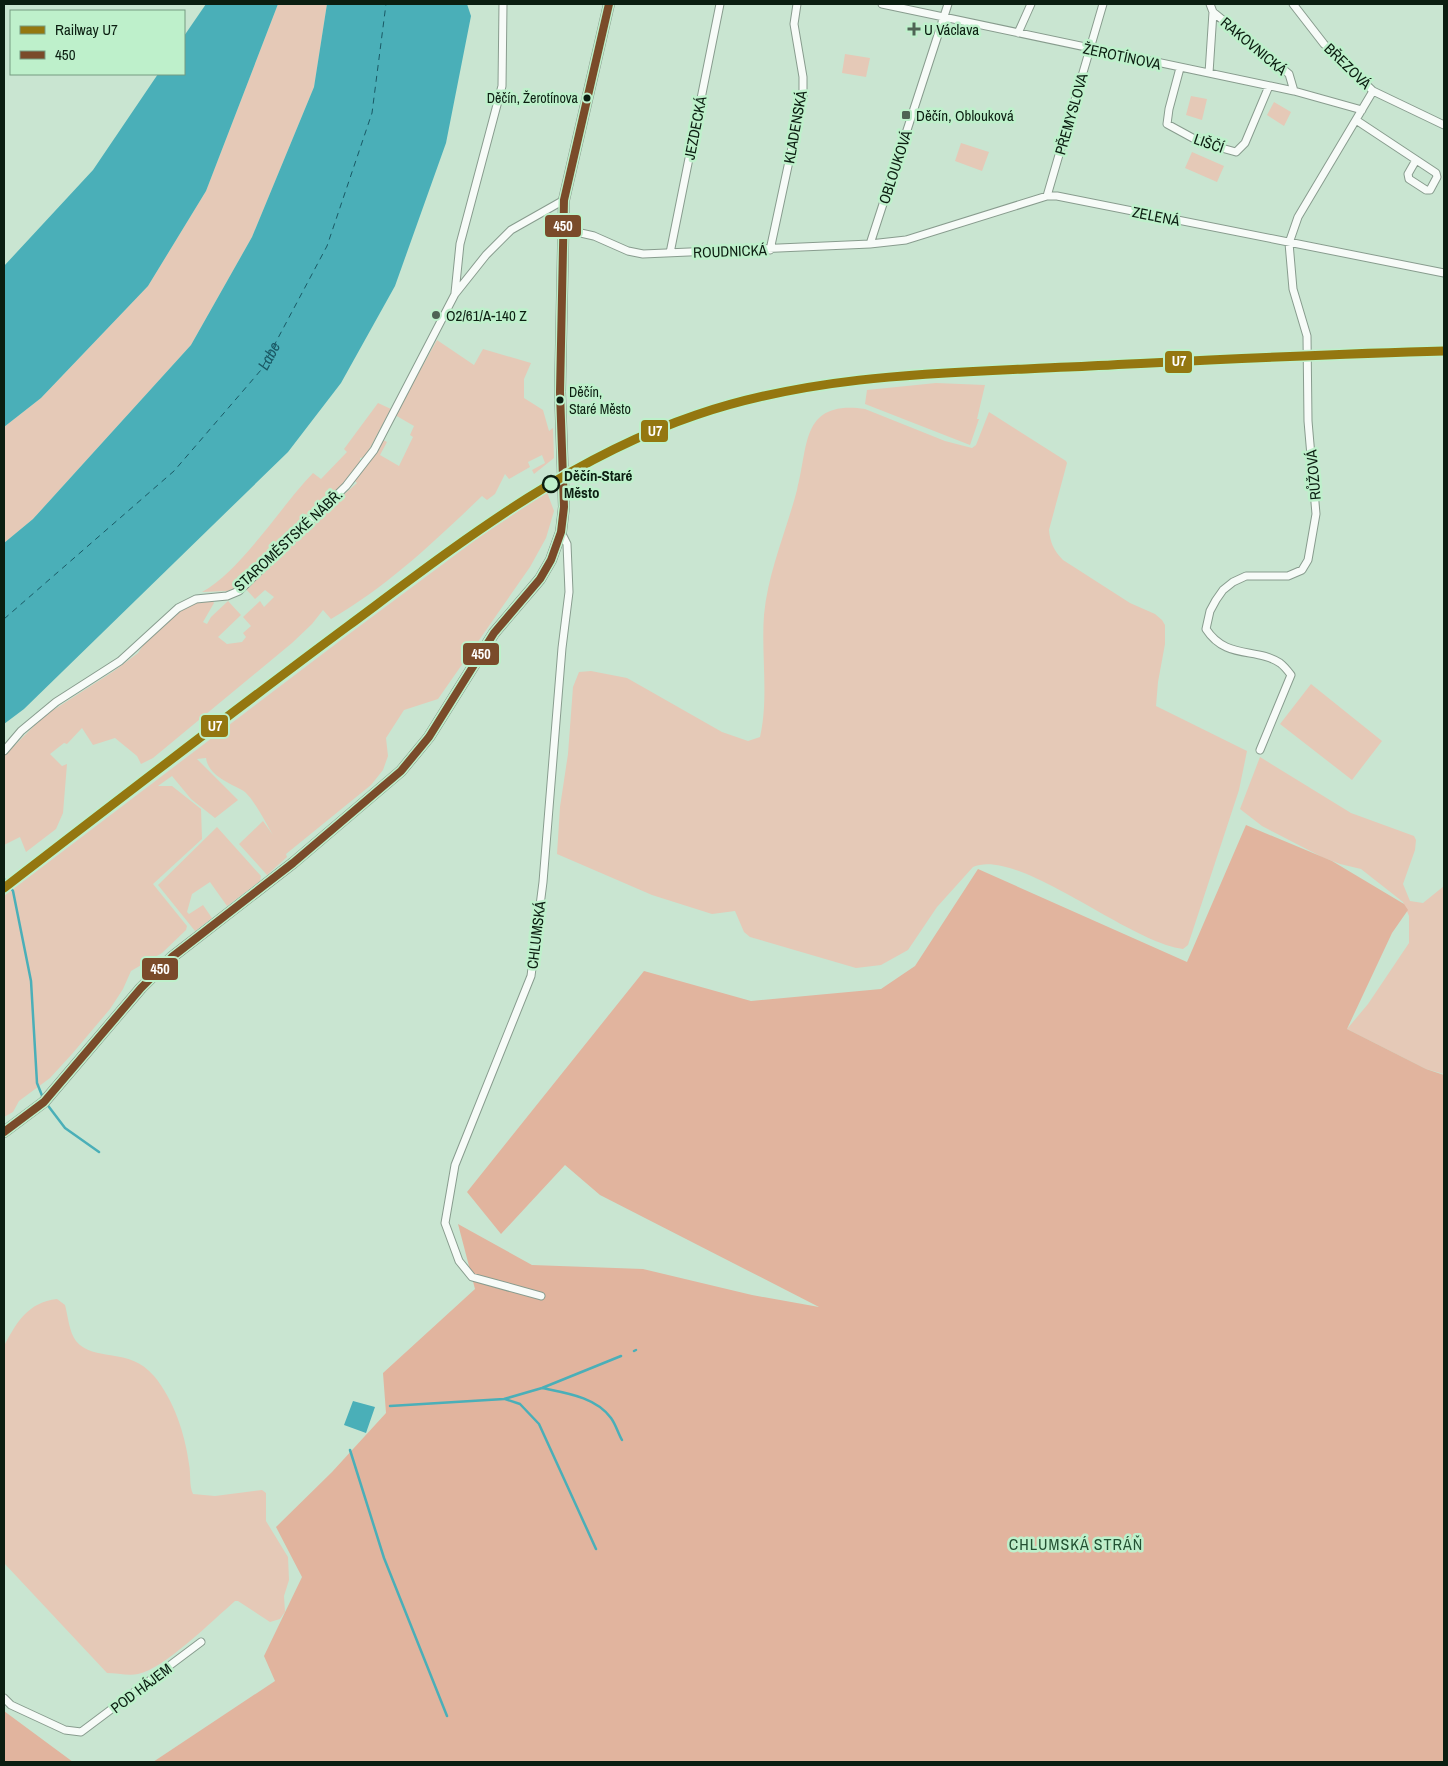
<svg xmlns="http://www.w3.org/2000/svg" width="1448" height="1766" font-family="'Archivo Narrow',sans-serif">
	<rect width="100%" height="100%" fill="#c9e5d1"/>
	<!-- green -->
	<path fill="#e5c9b7" d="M278,4H327L314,87L252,237L191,345L33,519L4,543V427L41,398L148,286L206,191Z
		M845,54L870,58L866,77L842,73Z
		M1191,96L1207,99L1202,120L1186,115Z
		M1274,102L1291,112L1284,126L1267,115Z
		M961,143L989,152L982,171L955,161Z
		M1192,152L1224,166L1217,182L1185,168Z
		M437,340L474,365L483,349L531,363L524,379V398L543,410L549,431L553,428L554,458L534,474L532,470L545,463L542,455L528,462L530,467L509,479L505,474L495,494L487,500L482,496C435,541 388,586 331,619L323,610L312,624L292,643L153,758L141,764L137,756L115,738L93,745L82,728L67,744L64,743L50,754L62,766L67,764L63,813L56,829L26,852L20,837L4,845V756L44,716L114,671L138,653L150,635L188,603L212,600L214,603L203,622L207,624L211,617L228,601L241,615L218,637L227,644L242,642L246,637L243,633L251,626L243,617L260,601L264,607L274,597L265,590L255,599L245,588L316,519L357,483L355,481L381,439L387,442L380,455L399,466L413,437L410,435L414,426L395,415Z
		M936,383L985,385L977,419H979L970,445L865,404L867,390Z
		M378,403L391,409L365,457L360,458V463L352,476L238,587L227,591L202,592C241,571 281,506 313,473L321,479L347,452L344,449Z
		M865,409L945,441L972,448L976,445L989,412L1066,461L1067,463L1049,530C1050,542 1054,551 1063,560L1130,603L1155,614L1162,620L1165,625V644L1158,682L1156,706L1247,751L1239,790L1188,945L1183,949C1129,943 1018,847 973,867L937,907L908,950L881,965L856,968L750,937L744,932L735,911L712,914L652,895L557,854L560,807L568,754L573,687L579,672L591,671L627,678L722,732L748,741L760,737C769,698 761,655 764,615C768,572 786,532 797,490C809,446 800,400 865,409Z
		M547,492L554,511L546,538L530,567L438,699L404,710L386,738L388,756L383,770L371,785L286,854L287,857L267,875L239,844L263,821L273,835C267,825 252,795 242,790C229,783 208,775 206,758L197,759L238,800L215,818L191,799L172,776L158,786H172L201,809L202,839L153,884L187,926L186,930L162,953L131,971L123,989L110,1009L72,1054L50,1078L19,1101L13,1112L4,1117V896L341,640L478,538Z
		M1311,684L1382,741L1352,780L1280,724Z
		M1260,757L1351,813L1414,836L1416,840L1415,850L1403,884L1410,901L1423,903L1444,886V1074L1426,1069L1347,1029L1368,1004L1409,943V916L1403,902L1361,869L1340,864L1322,857L1262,826L1240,809Z
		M217,827L261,876L260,881L227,906L210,882L192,894L187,912L189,914L203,905L212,918L195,931L158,885Z
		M57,1299L65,1305C68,1316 69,1332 76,1341C94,1363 129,1346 154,1376C174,1400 185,1434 189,1464C191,1474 189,1486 193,1494L215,1496L262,1490L266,1493V1521L288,1557L289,1580L284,1596L285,1612L280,1619L270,1622L238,1601H235C213,1620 164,1669 138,1674C129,1676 116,1673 107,1673L4,1563V1346C16,1323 28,1302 57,1299Z"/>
	<!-- forest -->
	<path fill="#e1b49e" d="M1246,825L1332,861L1404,904L1408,910L1392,933L1347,1029L1426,1069L1444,1075V1762H153L275,1681L264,1656L302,1577L276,1527L332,1472L386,1413L383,1373L475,1289L458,1224L532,1265L643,1269L752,1295L819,1307L600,1195L565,1165L501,1234L467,1192L644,971L751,1001L881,989L915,966L978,869L1187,962Z
		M4,1711L73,1762H4Z"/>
	<!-- water -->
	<path fill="#4aafb8" d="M206,4H278L206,191L148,286L41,398L4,427V266L93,170L158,74H184V36Z
		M327,4H467L471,16L446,143L395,286L341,383L288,452L24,709L4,724V543L33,519L191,345L252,237L314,87Z
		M353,1401L375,1407L366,1433L344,1425Z"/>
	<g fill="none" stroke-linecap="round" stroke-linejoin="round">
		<!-- stream -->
		<path stroke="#4aafb8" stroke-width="2.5" d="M4,879L13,891L31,981L37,1083L43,1098
			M46,1103L65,1128L99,1152
			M634,1351L636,1350
			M542,1388C566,1393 596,1397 611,1418C616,1425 618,1433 622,1440
			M505,1399L520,1404L539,1424L596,1549
			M390,1406L504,1399L542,1388L621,1356
			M350,1450L384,1558L447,1716"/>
		<!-- ferry -->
		<path stroke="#1a5965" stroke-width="1" stroke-dasharray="6 5" stroke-linecap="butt" id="s1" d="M4,619L174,471L261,370L327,246L372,113L386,4"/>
		<!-- street casing -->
		<g stroke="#889c8e" stroke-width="9">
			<path id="street" d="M882,4L1294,91L1362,110
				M1210,4L1213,12L1289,74L1294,91
				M1293,4L1324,44L1373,91L1444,125
				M1018,33L1031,4
				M1180,68L1169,109L1167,124L1200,142L1236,152L1245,143L1269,86
				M1209,73L1213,12
				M1356,120L1436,173L1437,177L1430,190H1426L1409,179L1408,174L1416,160
				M1047,196L1103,4
				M563,229L594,236L628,251L643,254L870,244L906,240L1047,196H1057L1444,273
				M870,244L948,4
				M770,250L803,96V77L794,24L797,4
				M670,253L720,4
				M455,293L460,244L502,86L503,4
				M1260,750L1291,675C1288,671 1284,666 1280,663C1256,647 1226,660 1206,629L1210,611L1216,600L1223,590L1233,582L1246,576H1288L1302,570L1308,560L1316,514L1308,421L1307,336L1293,289L1289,243L1298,217L1373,91
				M4,751L21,731L56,702L120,661L178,608L196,599L227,596L239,591L346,486L374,450L455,294L486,255L511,230L564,200
				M541,1296L472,1277L459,1261L445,1223L455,1165L531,976L543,882L562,648L569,592L567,544L561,532
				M4,1698L11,1705L65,1730L81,1732L201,1642"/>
		</g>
		<!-- secondary casing -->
		<g stroke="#889c8e" stroke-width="12">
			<path id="secondary" d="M4,1132L44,1102L141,988L172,957L293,863L401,771L429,737L494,633L540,579L551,560L561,532L564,507L560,392L564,200L609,4"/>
		</g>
		<!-- street -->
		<use href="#street" stroke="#f7fbf8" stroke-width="7"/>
		<!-- secondary -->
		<use href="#secondary" stroke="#f7fbf8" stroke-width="10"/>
		<!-- bus-1 casing -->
		<g stroke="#bef0cb" stroke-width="11">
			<path id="bus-1" d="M4,1132L44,1102L141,988L172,957L293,863L401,771L429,737L494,633L540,579L551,560L561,532L564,507L560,392L564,200L609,4"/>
		</g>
		<!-- bus-1 -->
		<use href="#bus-1" stroke="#7a4b2a" stroke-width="8"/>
		<!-- rail-1 casing -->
		<g stroke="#bef0cb" stroke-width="12">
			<path id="rail-1" d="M4,888C118,800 232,712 348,626C457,545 566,459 696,415C816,374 943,373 1068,367C1193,361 1319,354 1444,351"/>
		</g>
		<!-- rail-1 -->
		<use href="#rail-1" stroke="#947710" stroke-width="9"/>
	</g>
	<!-- markers -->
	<g fill="#4e6454" stroke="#bef0cb" stroke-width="2">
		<path d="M911.5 21.5h5v5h5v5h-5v5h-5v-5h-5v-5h5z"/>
		<rect x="901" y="110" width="10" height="10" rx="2.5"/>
		<circle cx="436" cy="315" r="5"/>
	</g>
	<g fill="#0b1e11" stroke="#bef0cb" stroke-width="2">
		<circle cx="587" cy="98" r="4.5"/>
		<circle cx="560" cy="400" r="4.5"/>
	</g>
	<circle fill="#bef0cb" stroke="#0b1e11" stroke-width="2.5" cx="551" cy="484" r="8"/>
	<g text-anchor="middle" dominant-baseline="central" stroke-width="5" stroke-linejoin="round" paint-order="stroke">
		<!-- bus labels -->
		<g font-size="14" fill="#0b1e11" stroke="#bef0cb" text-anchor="end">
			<text x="578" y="98">Děčín, Žerotínova</text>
			<text x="569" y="392" text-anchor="start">Děčín,<tspan x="569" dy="17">Staré Město</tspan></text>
		</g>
		<!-- poi labels -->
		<g font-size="15" fill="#0b1e11" stroke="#bef0cb" text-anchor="start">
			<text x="924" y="29">U Václava</text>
			<text x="916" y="115">Děčín, Oblouková</text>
			<text x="446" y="315">O2/61/A-140 Z</text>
		</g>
		<!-- street labels -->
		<g font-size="15" fill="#0b1e11" stroke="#bef0cb">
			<text transform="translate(1254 46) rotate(40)">RAKOVNICKÁ</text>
			<text transform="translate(1122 56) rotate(12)">ŽEROTÍNOVA</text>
			<text transform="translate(1348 66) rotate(44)">BŘEZOVÁ</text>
			<text transform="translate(1071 114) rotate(-74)">PŘEMYSLOVA</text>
			<text transform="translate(795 127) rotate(-80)">KLADENSKÁ</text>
			<text transform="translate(695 128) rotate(-79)">JEZDECKÁ</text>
			<text transform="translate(1209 143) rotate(19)">LIŠČÍ</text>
			<text transform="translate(895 167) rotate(-72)">OBLOUKOVÁ</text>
			<text transform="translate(1156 216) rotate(11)">ZELENÁ</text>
			<text transform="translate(730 251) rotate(-2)">ROUDNICKÁ</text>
			<text transform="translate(1313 475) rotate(-95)">RŮŽOVÁ</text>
			<text transform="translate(288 540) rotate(-43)">STAROMĚSTSKÉ NÁBŘ.</text>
			<text transform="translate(536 935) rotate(-83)">CHLUMSKÁ</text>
			<text transform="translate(141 1688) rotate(-37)">POD HÁJEM</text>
		</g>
		<!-- stop labels -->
		<g font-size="15" font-weight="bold" fill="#0b1e11" stroke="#bef0cb" text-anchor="start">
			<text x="564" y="475">Děčín-Staré<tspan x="564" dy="17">Město</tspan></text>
		</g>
		<!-- water labels -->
		<g font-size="16" font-style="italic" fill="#1a5965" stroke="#bef0cb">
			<text stroke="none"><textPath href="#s1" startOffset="375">Labe</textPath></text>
		</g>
		<!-- neighbourhood labels -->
		<g font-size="16" letter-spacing="1" fill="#245133" stroke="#bef0cb">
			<text x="1076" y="1544">CHLUMSKÁ STRÁŇ</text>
		</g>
	</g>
	<g stroke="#bef0cb" stroke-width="2">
		<rect x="544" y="214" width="38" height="24" rx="5" fill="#7a4b2a"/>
		<rect x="1164" y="350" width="29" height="24" rx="5" fill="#947710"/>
		<rect x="640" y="419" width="29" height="24" rx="5" fill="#947710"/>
		<rect x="462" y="642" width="38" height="24" rx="5" fill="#7a4b2a"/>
		<rect x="200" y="714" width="29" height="24" rx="5" fill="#947710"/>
		<rect x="141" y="957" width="38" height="24" rx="5" fill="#7a4b2a"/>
	</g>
	<g font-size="14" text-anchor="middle" font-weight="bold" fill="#fff">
		<text x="563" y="231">450</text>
		<text x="1179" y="366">U7</text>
		<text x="655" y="436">U7</text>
		<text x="481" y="659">450</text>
		<text x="215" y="731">U7</text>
		<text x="160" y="974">450</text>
	</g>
	<!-- border -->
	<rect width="1448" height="1766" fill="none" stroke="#0b1e11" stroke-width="10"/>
	<!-- legend -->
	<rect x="10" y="10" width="175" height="65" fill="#bef0cb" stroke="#769c81"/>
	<rect x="20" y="26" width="25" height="8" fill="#947710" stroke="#769c81"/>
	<text x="55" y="35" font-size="15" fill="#0b1e11">Railway U7</text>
	<rect x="20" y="51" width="25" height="8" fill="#7a4b2a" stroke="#769c81"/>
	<text x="55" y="60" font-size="15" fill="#0b1e11">450</text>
</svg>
